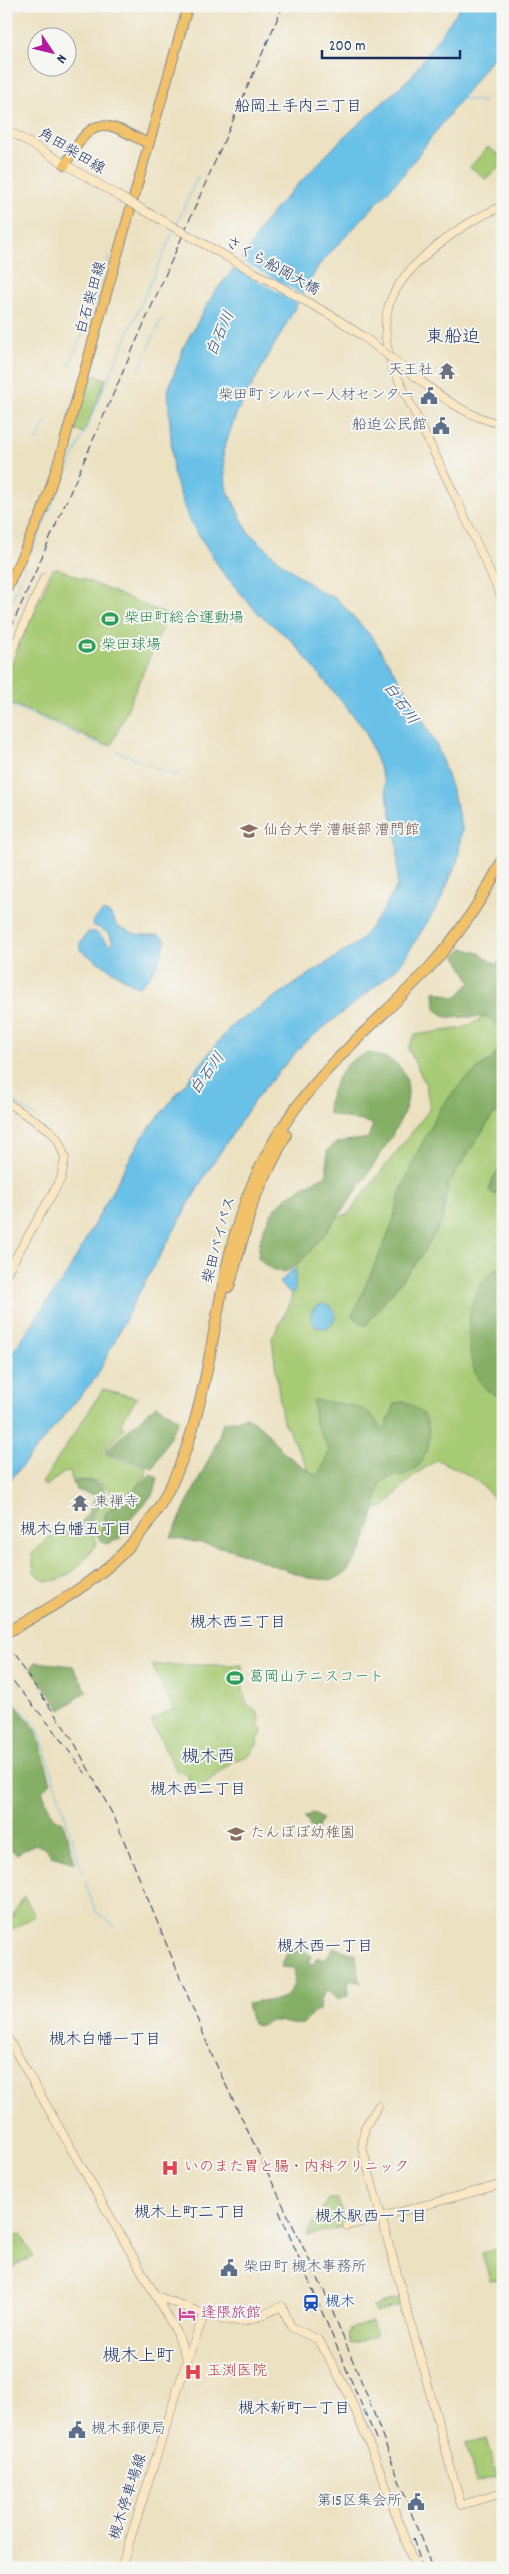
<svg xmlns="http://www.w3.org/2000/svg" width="509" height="2574" font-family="Dekko,'Klee One',sans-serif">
	<rect width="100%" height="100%" fill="#f6f6f2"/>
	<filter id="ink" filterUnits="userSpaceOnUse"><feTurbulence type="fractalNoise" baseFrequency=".02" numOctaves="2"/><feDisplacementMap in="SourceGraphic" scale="10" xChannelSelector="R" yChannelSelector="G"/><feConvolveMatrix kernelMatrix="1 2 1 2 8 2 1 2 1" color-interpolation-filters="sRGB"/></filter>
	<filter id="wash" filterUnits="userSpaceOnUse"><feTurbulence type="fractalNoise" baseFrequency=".0096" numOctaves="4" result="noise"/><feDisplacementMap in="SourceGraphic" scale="20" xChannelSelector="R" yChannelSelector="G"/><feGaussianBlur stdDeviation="1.12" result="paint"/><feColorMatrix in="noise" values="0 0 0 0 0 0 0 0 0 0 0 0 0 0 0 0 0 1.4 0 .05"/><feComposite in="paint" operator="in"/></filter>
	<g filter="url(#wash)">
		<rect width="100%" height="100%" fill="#ece1c1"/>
		<!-- green -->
		<path fill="#a8cb74" stroke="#627d69" d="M488,147L503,158V164L486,179L470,167Z
			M90,374L106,379L84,433L73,430Z
			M57,568L168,615L112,744L107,745L6,701V676L53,569Z
			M503,1008V1513C485,1482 470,1474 437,1460L414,1475L385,1506L347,1520L325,1502L282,1418L272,1338L290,1304L299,1253L322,1222L348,1214L430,1109L426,1085L408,1048L415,1035L463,1028Z
			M103,1389L137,1398L121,1422L124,1429L102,1452L145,1467L147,1473L139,1485L106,1512L101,1531L93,1536L97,1543C84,1560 69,1583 45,1581L34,1572L32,1554L60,1526L74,1540L90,1523L109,1490L97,1481L72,1480L70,1472L64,1473L45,1486L42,1483Z
			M152,1665H242C243,1682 239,1703 257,1712L260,1721L257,1723L262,1730L261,1735L257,1738L258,1743L250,1755L233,1761L195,1792L186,1774L177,1772L151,1721L173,1709Z
			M24,1896L35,1916L6,1933V1927Z
			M328,2199H338L345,2226L306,2236Z
			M21,2234L33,2256L6,2271V2242Z
			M503,2247V2278L490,2281L482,2253Z
			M400,2298L402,2304L375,2313L373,2307Z
			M372,2322L376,2336L350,2344L347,2333L350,2332L349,2329Z
			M486,2438L497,2477L476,2483L466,2443Z"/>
		<!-- forest -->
		<path fill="#86af66" stroke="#506f62" d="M463,948L479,953L497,965L503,954V1108L493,1115L448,1184L442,1221L419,1259L365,1326L352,1316L391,1228L400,1193L417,1153L442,1106L463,1081L495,1056L501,1040L500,1030L489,1017H446L435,1009L434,991L456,998L471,982L456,956Z
			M370,1053C392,1059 408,1065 408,1093C408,1098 406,1107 404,1112C394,1139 312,1262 287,1271C276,1275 264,1265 258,1257C261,1210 287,1193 327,1175V1151C339,1137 353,1142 368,1138L373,1124C358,1119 343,1119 328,1113C328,1095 339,1069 354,1059C359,1056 365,1055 370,1053Z
			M503,1163V1194L496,1195L489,1191L493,1178Z
			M497,1268L503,1270V1398C497,1395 490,1393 486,1389C465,1371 465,1314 477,1292C481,1282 489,1275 497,1268Z
			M313,1400C327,1402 356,1404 368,1412C375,1417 377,1425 385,1429L395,1404L404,1401C410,1405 419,1409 423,1415C436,1433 428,1463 409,1473C399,1478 392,1474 380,1483L374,1514L362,1550L346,1573L333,1580L308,1578L230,1549L171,1537L217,1442L223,1423L247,1417L262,1427L283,1452L316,1476L326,1461L329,1450L315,1422Z
			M156,1405L179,1419L153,1468L105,1451Z
			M151,1474L158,1478L154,1493L130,1520L120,1539L106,1544L97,1537C106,1527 102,1525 106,1515C112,1504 124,1502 132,1495L131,1493Z
			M76,1481C87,1481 102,1480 105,1493L90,1520L75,1537L74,1536C79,1522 91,1513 95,1497L92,1494L76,1490L73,1482Z
			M36,1662L73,1666L87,1691L61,1710L31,1668Z
			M6,1694L36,1729L51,1783L42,1791L53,1817L63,1822L75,1863L51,1856L47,1849L35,1844L17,1854L6,1846Z
			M312,1813L322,1819L317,1830L309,1826V1822L304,1818Z
			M300,1948L312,1956L309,1963L314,1964L317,1957L324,1960L334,1948L355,1954L361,1983L350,1980L348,1985L349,1995L338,1999L327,1990L320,2000L319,2010L313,2012L303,2024C291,2026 281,2020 271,2021C263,2022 260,2029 252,2024L247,2004C257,1999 264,2002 274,2001C291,1999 297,1982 294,1968L281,1967L288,1949Z"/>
		<!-- water -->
		<path fill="#6ac1e7" stroke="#4278a2" d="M461,6H503V44L402,176L319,265L237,412L223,451L226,487L248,532L284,565L319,591L337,599L372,637L409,695L437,746L452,790L462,828L458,859L440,902L400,965L388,976L303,1044L256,1098L204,1177L134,1302L97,1376L6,1485V1362L68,1272L140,1140L231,1026L360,941L384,909L397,886L398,848L384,780L365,730L292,641L258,613L223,573L188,518L173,472L168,391L184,346L214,293L247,253L263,224L284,199L340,141L411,77Z
			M103,911L110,914L118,927L139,935H159L166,940C161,957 153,978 137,987L80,950V943L88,932H96L110,945L113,942L109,933L93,925L92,922Z
			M295,1269V1291L291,1293L279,1283L291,1271Z
			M311 1316a12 12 0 1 1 24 0a12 12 0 1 1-24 0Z"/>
		<!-- pier -->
		<path fill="#ece1c1" d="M239,259L304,296L299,304L233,266Z"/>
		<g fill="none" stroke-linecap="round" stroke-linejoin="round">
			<!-- stream -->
			<path stroke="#6ac1e7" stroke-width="1" d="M460,98L484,102
				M502,115H503
				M176,226L198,176
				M106,269L109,255
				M100,289L104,276
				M156,332L161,319
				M148,349L154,335
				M69,366L98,298
				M139,369L146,353
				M37,441L46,421
				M9,480L12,477
				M31,553L173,232
				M6,616L25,566
				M6,673L8,669
				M6,703L104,746
				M117,751L151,766
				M153,767L162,770
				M163,771L165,772
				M166,772L173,775L179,774
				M6,1096L36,1117
				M6,1693L38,1727L83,1875
				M85,1882L96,1912L115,1926"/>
		</g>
	</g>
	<g filter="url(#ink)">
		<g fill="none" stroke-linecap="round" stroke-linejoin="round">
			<!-- secondary casing -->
			<g stroke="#848890" stroke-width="9">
				<path id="secondary" d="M6,129L122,198
					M503,206C465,221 402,264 389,305C383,324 386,347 392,366L460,506L503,601
					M403,367C434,391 463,417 503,424
					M6,665L44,578
					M6,1102L51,1131L58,1140L65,1158L61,1179L6,1274
					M6,2035L177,2333L187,2360
					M378,2106L365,2127L362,2147L461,2505L503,2493
					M347,2226L503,2184
					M156,2296C178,2303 216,2321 238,2321C253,2321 269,2312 282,2306L291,2327L319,2340L349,2395L382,2475L415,2568
					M121,2568L187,2360L205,2313"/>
			</g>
			<!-- primary casing -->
			<g stroke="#848890" stroke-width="11">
				<path id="primary" d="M65,165C94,115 99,118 149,144
					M6,591L42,512L61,454L188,6"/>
			</g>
			<!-- highway casing -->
			<g stroke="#848890" stroke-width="12">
				<path id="highway" d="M229,1287L254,1199L286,1135
					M6,1633C48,1609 90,1586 124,1552C207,1468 205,1347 233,1241C243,1202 259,1165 280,1131C319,1068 377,1023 428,969C458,936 483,899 503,859"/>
			</g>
			<!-- secondary -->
			<use href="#secondary" stroke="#fae7c3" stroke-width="8"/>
			<!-- primary -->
			<use href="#primary" stroke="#f2c26a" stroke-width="9"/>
			<!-- highway -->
			<use href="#highway" stroke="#f2c26a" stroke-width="10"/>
			<!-- rail -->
			<path stroke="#1b2f5e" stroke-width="1" stroke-dasharray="8 4" stroke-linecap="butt" d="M6,639L283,6
				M6,1645L73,1740L115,1819L214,2060L324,2291L367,2395L432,2568
				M6,1673L48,1723L86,1774
				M279,2211L377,2441
				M413,2539L423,2568"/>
			<!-- secondary-bridge casing -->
			<g stroke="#848890" stroke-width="9" stroke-linecap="butt">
				<path id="secondary-bridge" d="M122,198L334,317L364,337L403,367"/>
			</g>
			<!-- secondary-bridge -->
			<use href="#secondary-bridge" stroke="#fae7c3" stroke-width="8"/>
		</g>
	</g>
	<!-- icons -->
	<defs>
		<g id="temple-bare" transform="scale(1.35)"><path d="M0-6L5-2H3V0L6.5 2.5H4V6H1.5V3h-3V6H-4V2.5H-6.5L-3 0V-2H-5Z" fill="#6b7280" stroke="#f6f6f2" stroke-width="2.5" paint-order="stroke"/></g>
		<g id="civic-bare" transform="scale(1.35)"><path d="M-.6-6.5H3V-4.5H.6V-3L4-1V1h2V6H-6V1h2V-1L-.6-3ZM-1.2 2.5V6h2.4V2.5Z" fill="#5c6f8a" stroke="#f6f6f2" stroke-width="2.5" paint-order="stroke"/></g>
		<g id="stadium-bare" transform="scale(1.35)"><path d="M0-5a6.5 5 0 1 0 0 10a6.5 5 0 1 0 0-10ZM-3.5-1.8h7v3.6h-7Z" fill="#2e9e5b" stroke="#f6f6f2" stroke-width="2.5" paint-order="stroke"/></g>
		<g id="university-bare" transform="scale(1.35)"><path d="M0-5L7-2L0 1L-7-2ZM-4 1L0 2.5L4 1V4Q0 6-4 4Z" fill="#8d6e63" stroke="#f6f6f2" stroke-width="2.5" paint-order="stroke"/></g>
		<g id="school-bare" transform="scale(1.35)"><path d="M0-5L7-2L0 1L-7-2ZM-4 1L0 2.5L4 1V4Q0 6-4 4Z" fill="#8d6e63" stroke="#f6f6f2" stroke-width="2.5" paint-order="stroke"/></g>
		<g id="hospital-bare" transform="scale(1.35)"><path d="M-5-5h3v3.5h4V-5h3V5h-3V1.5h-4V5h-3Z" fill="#e0444e" stroke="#f6f6f2" stroke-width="2.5" paint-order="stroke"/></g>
		<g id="station-bare" transform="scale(1.35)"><path d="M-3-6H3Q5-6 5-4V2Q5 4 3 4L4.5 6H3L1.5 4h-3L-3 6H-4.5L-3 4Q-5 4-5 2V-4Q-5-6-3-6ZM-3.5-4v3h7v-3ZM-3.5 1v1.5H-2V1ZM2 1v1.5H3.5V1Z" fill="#1a4fb4" stroke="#f6f6f2" stroke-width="2.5" paint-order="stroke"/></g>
		<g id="hotel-bare" transform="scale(1.35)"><path d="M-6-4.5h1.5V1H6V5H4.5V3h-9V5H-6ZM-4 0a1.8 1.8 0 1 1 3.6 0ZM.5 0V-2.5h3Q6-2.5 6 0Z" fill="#d1479c" stroke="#f6f6f2" stroke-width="2.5" paint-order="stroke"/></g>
	</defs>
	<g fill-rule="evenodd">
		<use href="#temple-bare" x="447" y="371"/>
		<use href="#civic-bare" x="429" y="396"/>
		<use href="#civic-bare" x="441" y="426"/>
		<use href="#stadium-bare" x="110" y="619"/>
		<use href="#stadium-bare" x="87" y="646"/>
		<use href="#university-bare" x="249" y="831"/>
		<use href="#temple-bare" x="80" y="1503"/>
		<use href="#stadium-bare" x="235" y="1678"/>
		<use href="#school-bare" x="236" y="1834"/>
		<use href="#hospital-bare" x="170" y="2168"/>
		<use href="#civic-bare" x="229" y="2268"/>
		<use href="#station-bare" x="311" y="2303"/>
		<use href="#hotel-bare" x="187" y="2314"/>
		<use href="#hospital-bare" x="193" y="2372"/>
		<use href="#civic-bare" x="77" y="2430"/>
		<use href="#civic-bare" x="416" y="2502"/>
	</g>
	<g text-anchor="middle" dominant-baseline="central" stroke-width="4" stroke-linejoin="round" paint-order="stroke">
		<!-- street labels -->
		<g font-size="15" fill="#1b2f5e" stroke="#f6f6f2">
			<text transform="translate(71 152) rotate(31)">角田柴田線</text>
			<text transform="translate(272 267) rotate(29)">さくら船岡大橋</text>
			<text transform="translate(92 298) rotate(-74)">白石柴田線</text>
			<text transform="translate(220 1240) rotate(-75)">柴田バイパス</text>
			<text transform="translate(129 2497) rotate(-72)">槻木停車場線</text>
		</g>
		<!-- worship labels -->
		<g font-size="15" fill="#5b616d" stroke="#f6f6f2" text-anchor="end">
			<text x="433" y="371">天王社</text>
			<text x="94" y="1503" text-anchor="start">東禅寺</text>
		</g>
		<!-- service labels -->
		<g font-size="15" fill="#4e5e75" stroke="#f6f6f2" text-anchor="end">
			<text x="415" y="396">柴田町 シルバー人材センター</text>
			<text x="427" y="426">船迫公民館</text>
			<text x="243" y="2268" text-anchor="start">柴田町 槻木事務所</text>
			<text x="91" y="2430" text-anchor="start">槻木郵便局</text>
			<text x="402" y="2502">第15区集会所</text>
		</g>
		<!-- leisure labels -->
		<g font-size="15" fill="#27864d" stroke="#f6f6f2" text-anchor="start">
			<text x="124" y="619">柴田町総合運動場</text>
			<text x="101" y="646">柴田球場</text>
			<text x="249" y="1678">葛岡山テニスコート</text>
		</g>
		<!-- education labels -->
		<g font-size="15" fill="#785e54" stroke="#f6f6f2" text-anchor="start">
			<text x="263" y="831">仙台大学 漕艇部 漕門館</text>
			<text x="250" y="1834">たんぽぽ幼稚園</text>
		</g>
		<!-- health labels -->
		<g font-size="15" fill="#be3a42" stroke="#f6f6f2" text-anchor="start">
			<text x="184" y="2168">いのまた胃と腸・内科クリニック</text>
			<text x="207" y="2372">玉渕医院</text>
		</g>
		<!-- transit labels -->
		<g font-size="15" fill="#164399" stroke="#f6f6f2" text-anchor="start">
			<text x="325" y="2303">槻木</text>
		</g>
		<!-- hotel labels -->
		<g font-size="15" fill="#b23c85" stroke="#f6f6f2" text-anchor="start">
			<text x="201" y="2314">逢隈旅館</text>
		</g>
		<!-- neighbourhood labels -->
		<g font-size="16" fill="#1b2f5e" stroke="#f6f6f2">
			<text x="298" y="107">船岡土手内三丁目</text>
			<text x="76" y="1530">槻木白幡五丁目</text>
			<text x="238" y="1623">槻木西三丁目</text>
			<text x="198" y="1790">槻木西二丁目</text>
			<text x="325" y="1947">槻木西一丁目</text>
			<text x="105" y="2040">槻木白幡一丁目</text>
			<text x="190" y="2213">槻木上町二丁目</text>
			<text x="371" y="2217">槻木駅西一丁目</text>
			<text x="294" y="2409">槻木新町一丁目</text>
		</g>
		<!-- water labels -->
		<g font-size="16" font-style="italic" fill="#2f5480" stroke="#f6f6f2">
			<text transform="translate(221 334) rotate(-66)">白石川</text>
			<text transform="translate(400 704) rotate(55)">白石川</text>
			<text transform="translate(208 1074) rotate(-54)">白石川</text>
		</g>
		<!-- quarter labels -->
		<g font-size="18" fill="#1b2f5e" stroke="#f6f6f2">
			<text x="453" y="338">東船迫</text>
			<text x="208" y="1758">槻木西</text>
			<text x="138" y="2357">槻木上町</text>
		</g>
	</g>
	<!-- margin -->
	<rect width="509" height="2574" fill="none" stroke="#f6f6f2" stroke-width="25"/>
	<!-- north arrow -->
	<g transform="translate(52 52) rotate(125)"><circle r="24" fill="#f6f6f2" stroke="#9ea6b7"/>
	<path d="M0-4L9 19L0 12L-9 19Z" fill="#b5179e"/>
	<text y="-8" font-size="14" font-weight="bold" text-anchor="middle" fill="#1b2f5e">N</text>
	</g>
	<!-- scale -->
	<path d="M322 50v8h138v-8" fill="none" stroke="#1b2f5e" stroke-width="2.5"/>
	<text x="329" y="50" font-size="15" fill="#1b2f5e" stroke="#f6f6f2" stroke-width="4" paint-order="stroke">200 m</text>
</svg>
